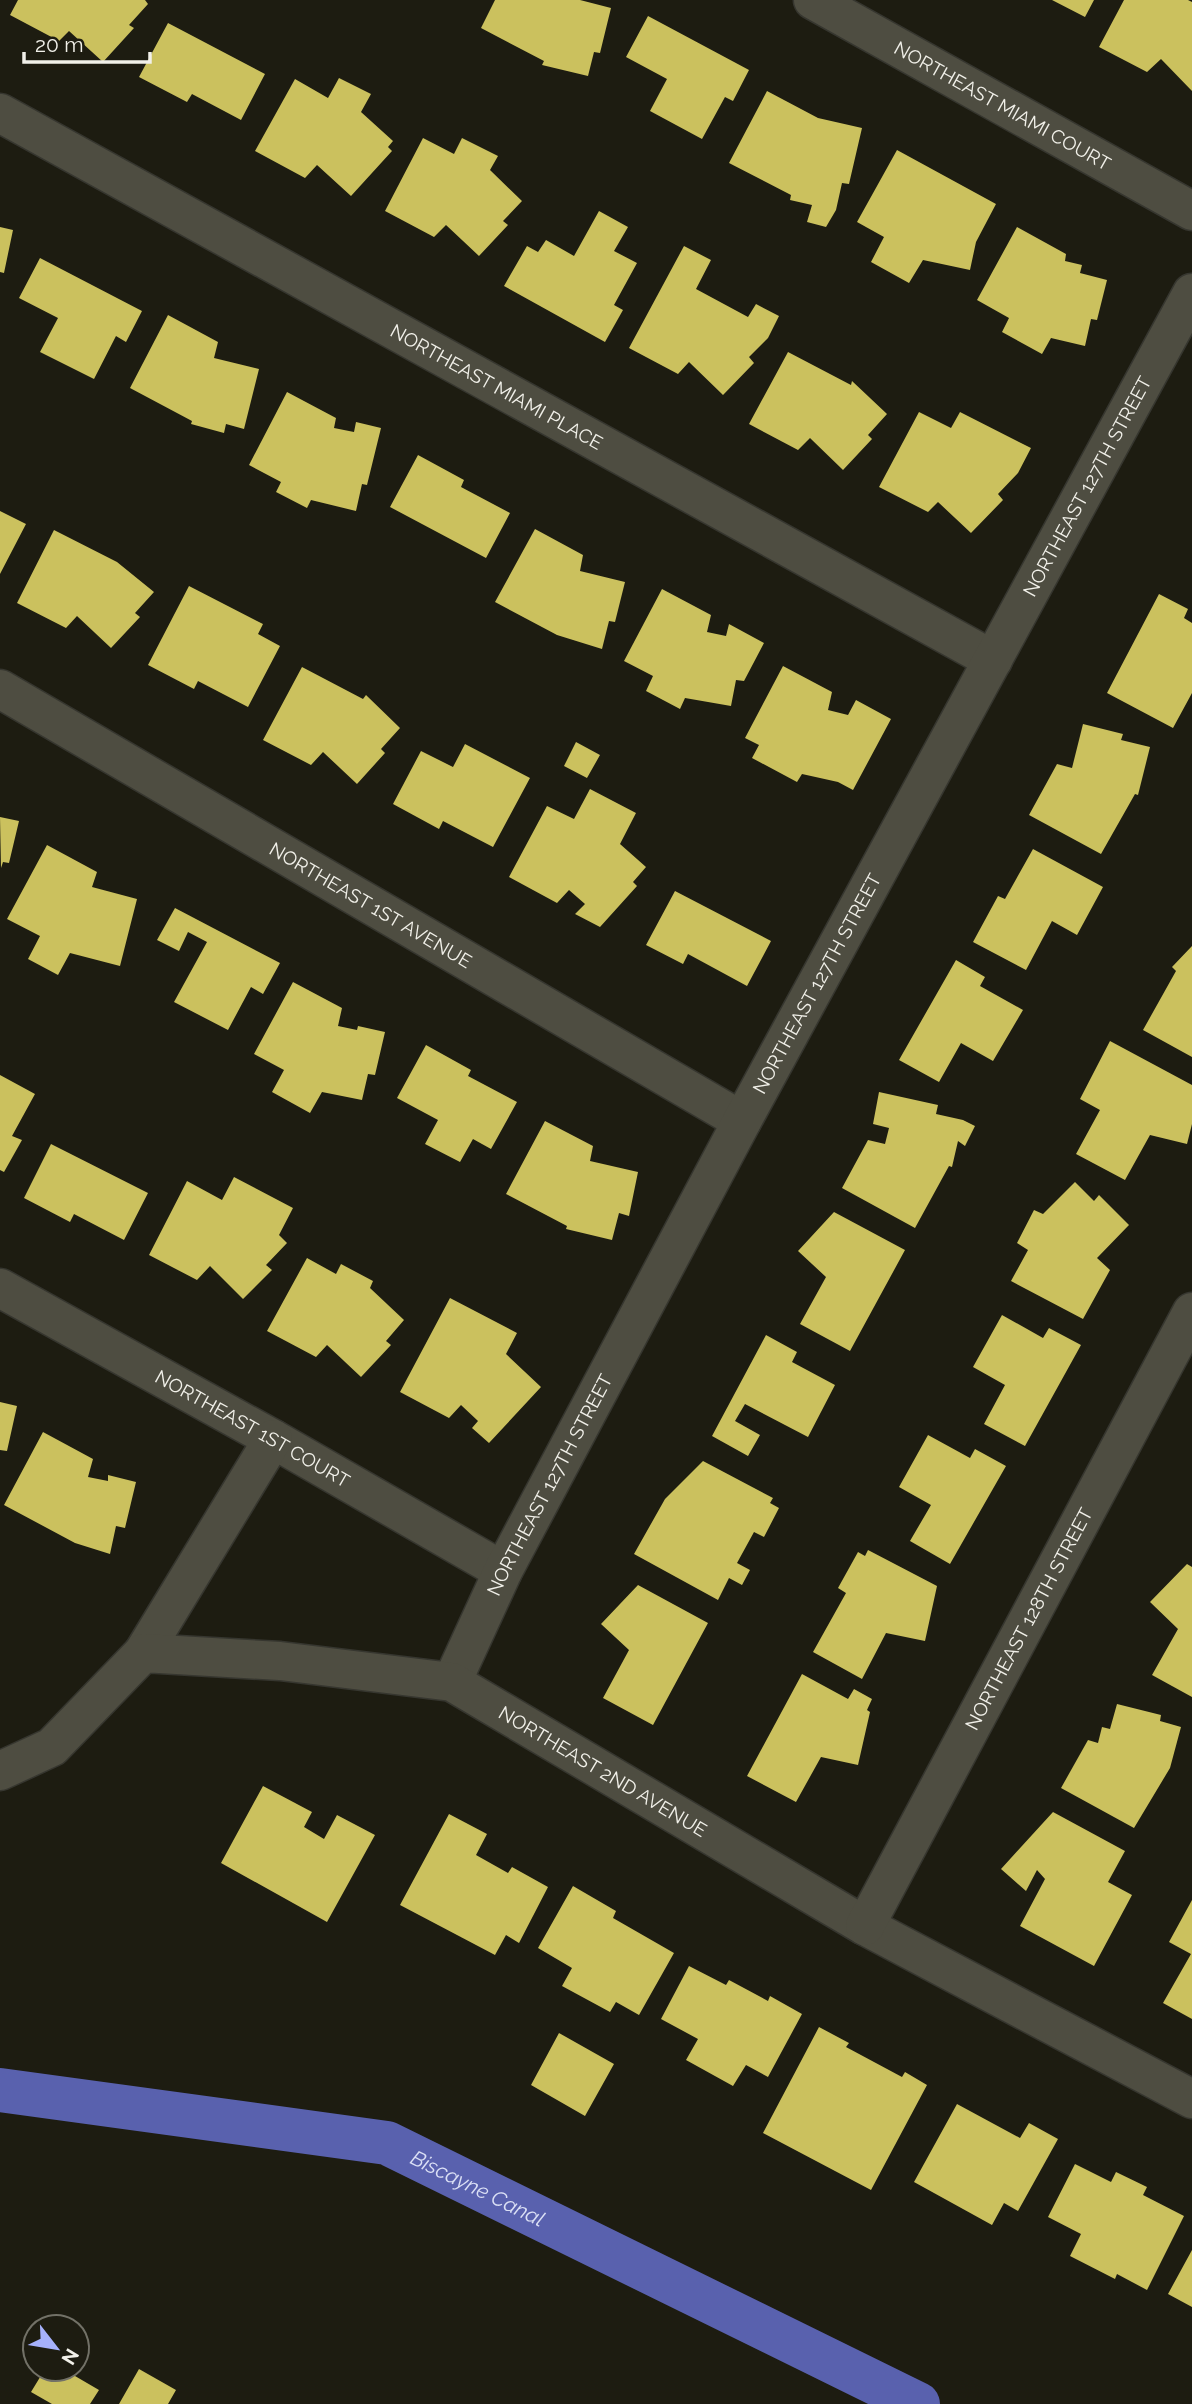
<svg xmlns="http://www.w3.org/2000/svg" width="1192" height="2404" font-family="Raleway,sans-serif">
	<rect width="100%" height="100%" fill="#1d1c11"/>
	<g fill="none" stroke-linecap="round" stroke-linejoin="round">
		<!-- canal -->
		<path stroke="#5961ae" stroke-width="44" id="s1" d="M0,2090L387,2143L918,2404"/>
	</g>
	<!-- building -->
	<path fill="#cbc15e" d="M18,0H145L148,4L129,25L134,28L103,62L69,31L59,41L10,15Z
		M495,0H580L611,8L600,53L594,52L588,76L542,65L544,61L481,28Z
		M1052,0H1094L1085,17Z
		M1124,0H1188L1192,2V91L1161,59L1147,72L1099,47Z
		M648,16L749,70L733,101L725,97L702,139L650,111L667,79L626,57Z
		M168,23L265,74L241,120L192,94L187,102L139,77Z
		M339,78L371,94L361,112L393,141L388,147L392,151L351,196L317,165L305,178L255,151L295,79L328,98Z
		M767,91L818,118L862,128L849,184L842,183L836,210L826,227L807,222L812,205L790,200L791,195L729,163Z
		M423,138L454,154L462,138L498,156L490,170L522,201L503,221L508,225L479,256L446,225L434,237L385,211Z
		M897,150L996,204L976,242L970,270L923,260L909,283L871,262L884,237L857,222Z
		M599,211L628,227L614,251L637,263L614,305L623,310L605,342L504,286L527,246L538,252L546,240L574,256Z
		M0,227L13,230L4,273L0,272Z
		M1017,227L1066,254L1065,261L1082,265L1080,273L1107,280L1097,320L1091,319L1085,346L1051,338L1042,354L1002,332L1009,318L977,300Z
		M684,246L711,260L696,289L748,317L756,304L779,316L768,338L749,357L754,363L723,395L689,362L678,374L629,348Z
		M40,258L142,311L126,342L116,336L94,379L40,352L58,318L19,298Z
		M168,315L218,342L214,358L259,369L244,429L226,424L224,433L191,424L192,421L130,388Z
		M788,352L851,385L852,381L887,414L868,435L872,439L843,470L810,438L798,450L749,424Z
		M287,392L336,418L334,428L354,432L356,422L381,428L367,485L362,484L356,511L311,500L307,508L276,492L281,482L249,465Z
		M919,412L951,428L960,412L1031,448L1018,473L998,494L1003,500L971,533L938,502L928,512L879,487Z
		M418,455L464,480L461,487L510,513L486,558L390,507Z
		M0,511L26,524L0,574Z
		M535,529L583,555L580,571L625,582L615,622L609,621L602,649L557,635L495,602Z
		M54,530L117,562L154,592L135,613L140,617L111,648L77,616L66,628L17,603Z
		M189,586L263,624L258,634L280,646L248,707L198,681L194,689L148,665Z
		M662,589L711,615L707,632L726,636L729,624L764,643L744,681L736,680L731,706L685,698L680,709L646,691L653,676L624,661Z
		M1159,594L1188,609L1184,618L1192,623V693L1173,728L1107,693Z
		M783,666L832,692L828,710L848,715L856,700L891,719L853,790L838,782L802,774L797,782L752,758L759,745L745,738Z
		M302,667L363,699L366,695L400,728L381,749L385,753L357,784L323,752L311,765L263,740Z
		M1083,724L1123,734L1121,740L1150,747L1138,795L1135,794L1101,854L1029,815L1057,764L1072,768Z
		M576,742L600,755L587,778L564,766Z
		M465,744L530,778L493,847L443,821L439,829L393,804L421,751L453,767Z
		M590,789L636,813L620,844L646,867L633,882L637,886L600,927L575,914L585,904L569,890L557,903L509,877L547,806L574,819Z
		M0,817L19,821L9,863L3,862L1,868Z
		M47,845L97,872L92,887L137,899L120,966L70,953L58,975L28,959L40,936L7,919Z
		M1033,849L1103,887L1077,935L1052,921L1026,970L973,942L998,896L1005,899Z
		M675,891L771,941L747,986L688,954L683,964L646,945Z
		M175,908L280,963L263,994L251,987L228,1030L174,1002L207,942L188,932L179,951L157,940Z
		M1192,946V1057L1143,1030L1176,971L1172,967Z
		M956,960L985,977L980,986L1023,1010L993,1061L961,1043L939,1082L899,1060Z
		M293,982L342,1008L338,1026L357,1030L358,1026L385,1032L375,1075L368,1074L362,1100L322,1092L310,1113L272,1092L284,1070L254,1054Z
		M1110,1041L1192,1085V1124L1187,1144L1150,1135L1125,1180L1076,1154L1100,1110L1080,1099Z
		M426,1045L471,1070L468,1076L517,1102L491,1149L473,1139L460,1162L425,1144L438,1120L397,1098Z
		M0,1075L35,1094L12,1136L22,1140L4,1172L0,1170Z
		M879,1092L938,1105L936,1114L963,1120L975,1126L965,1146L958,1141L952,1167L949,1166L915,1228L842,1188L868,1140L885,1144L889,1128L873,1124Z
		M545,1121L593,1146L590,1161L638,1172L629,1216L619,1213L612,1240L566,1229L567,1226L506,1194Z
		M51,1144L148,1193L124,1240L74,1214L70,1222L24,1198Z
		M234,1177L293,1208L279,1235L287,1243L266,1265L272,1270L243,1299L210,1266L197,1280L149,1255L187,1181L222,1200Z
		M1075,1182L1094,1201L1099,1195L1129,1225L1097,1258L1110,1270L1083,1319L1011,1281L1028,1250L1017,1243L1034,1210L1043,1214Z
		M834,1212L905,1250L850,1351L800,1324L826,1277L798,1251Z
		M307,1258L336,1274L341,1264L373,1281L370,1288L404,1320L386,1341L391,1345L361,1377L327,1345L316,1357L267,1331Z
		M450,1298L517,1333L506,1354L541,1387L489,1443L472,1428L478,1421L461,1405L449,1418L400,1392Z
		M1002,1315L1043,1338L1049,1328L1081,1345L1025,1446L984,1424L1005,1385L973,1367Z
		M766,1335L797,1352L792,1362L835,1385L808,1437L745,1404L735,1421L760,1435L748,1456L712,1436Z
		M0,1402L17,1406L7,1451L0,1450Z
		M43,1432L93,1459L88,1477L108,1481V1475L136,1482L125,1528L116,1526L110,1554L75,1543L4,1505Z
		M928,1435L970,1458L975,1449L1006,1466L950,1564L910,1541L931,1505L899,1487Z
		M703,1461L773,1498L770,1503L779,1508L764,1537L754,1532L737,1563L750,1570L742,1585L729,1578L718,1600L634,1554L665,1499Z
		M868,1550L937,1586L925,1641L886,1633L862,1679L813,1652L846,1593L838,1588L858,1552L865,1556Z
		M1187,1564L1192,1567V1697L1152,1675L1178,1629L1150,1602Z
		M638,1585L708,1623L653,1725L603,1698L629,1650L601,1624Z
		M802,1674L848,1699L854,1689L872,1699L867,1710L870,1712L858,1765L821,1757L796,1802L747,1776Z
		M1117,1704L1161,1715L1160,1721L1181,1727L1170,1768L1134,1828L1061,1788L1088,1740L1098,1743L1102,1727L1110,1729Z
		M263,1786L312,1812L304,1827L324,1839L337,1815L375,1835L327,1922L221,1863Z
		M1053,1812L1125,1851L1108,1882L1132,1895L1094,1966L1020,1926L1045,1879L1037,1870L1026,1891L1001,1869Z
		M449,1814L487,1834L476,1855L508,1873L512,1867L548,1887L519,1943L506,1935L495,1955L400,1905Z
		M573,1886L616,1911L613,1918L674,1953L639,2015L616,2002L610,2012L562,1986L572,1968L538,1948Z
		M1192,1900V2019L1163,2003L1191,1954L1169,1942Z
		M689,1966L726,1985L729,1980L768,2001L770,1996L802,2014L768,2077L746,2065L733,2086L686,2060L698,2039L661,2019Z
		M819,2027L849,2043L846,2047L902,2077L905,2072L927,2085L871,2190L763,2133Z
		M559,2033L614,2064L585,2116L531,2085Z
		M957,2104L1020,2138L1029,2123L1058,2139L1018,2211L1004,2203L992,2225L914,2182Z
		M1075,2164L1111,2182L1116,2172L1147,2187L1143,2195L1184,2216L1147,2290L1117,2274L1115,2279L1070,2256L1081,2234L1048,2217Z
		M1192,2250V2307L1168,2294Z
		M45,2369H63L99,2390L90,2404H52L31,2392Z
		M139,2369L176,2390L168,2404H119Z"/>
	<g fill="none" stroke-linecap="round" stroke-linejoin="round">
		<!-- minor casing -->
		<g stroke="#36362f" stroke-width="41">
			<g id="minor">
				<path id="s2" d="M813,0L1192,211"/>
				<path id="s3" d="M0,113L993,660"/>
				<path id="s4" d="M0,689L742,1121"/>
				<path id="s5" d="M0,1288L273,1439L503,1571"/>
				<path d="M143,1653L273,1439"/>
				<path id="s6" d="M452,1682L503,1571L742,1121L1192,293"/>
				<path id="s7" d="M0,1771L52,1747L143,1653L280,1661L452,1682L865,1926L1192,2099"/>
				<path id="s8" d="M865,1926L1192,1312"/>
			</g>
		</g>
		<!-- minor -->
		<use href="#minor" stroke="#4e4d41" stroke-width="38"/>
	</g>
	<g text-anchor="middle" dominant-baseline="central" stroke-width="7" stroke-linejoin="round" paint-order="stroke">
		<!-- street labels -->
		<g font-size="19" fill="#f1f0e9" stroke="#1d1c11">
			<text stroke="none"><textPath href="#s2" startOffset="217">NORTHEAST MIAMI COURT</textPath></text>
			<text stroke="none"><textPath href="#s3" startOffset="567">NORTHEAST MIAMI PLACE</textPath></text>
			<text stroke="none"><textPath href="#s6" startOffset="1354">NORTHEAST 127TH STREET</textPath></text>
			<text stroke="none"><textPath href="#s4" startOffset="429">NORTHEAST 1ST AVENUE</textPath></text>
			<text stroke="none"><textPath href="#s6" startOffset="788">NORTHEAST 127TH STREET</textPath></text>
			<text stroke="none"><textPath href="#s5" startOffset="289">NORTHEAST 1ST COURT</textPath></text>
			<text stroke="none"><textPath href="#s6" startOffset="220">NORTHEAST 127TH STREET</textPath></text>
			<text stroke="none"><textPath href="#s8" startOffset="348">NORTHEAST 128TH STREET</textPath></text>
			<text stroke="none"><textPath href="#s7" startOffset="674">NORTHEAST 2ND AVENUE</textPath></text>
		</g>
		<!-- water labels -->
		<g font-size="21" font-style="italic" fill="#dbe0f5" stroke="#1d1c11">
			<text stroke="none"><textPath href="#s1" startOffset="492">Biscayne Canal</textPath></text>
		</g>
	</g>
	<!-- north arrow -->
	<g transform="translate(56 2348) rotate(121)"><circle r="33" fill="#1d1c11" stroke="#727167" stroke-width="2"/>
	<path d="M0-5L12 26L0 18L-12 26Z" fill="#a6b1fc"/>
	<text y="-10" font-size="19" font-weight="bold" text-anchor="middle" fill="#f1f0e9">N</text>
	</g>
	<!-- scale -->
	<path d="M24 52v10h126v-10" fill="none" stroke="#f1f0e9" stroke-width="3.5"/>
	<text x="35" y="52" font-size="21" fill="#f1f0e9" stroke="#1d1c11" stroke-width="5" paint-order="stroke">20 m</text>
</svg>
